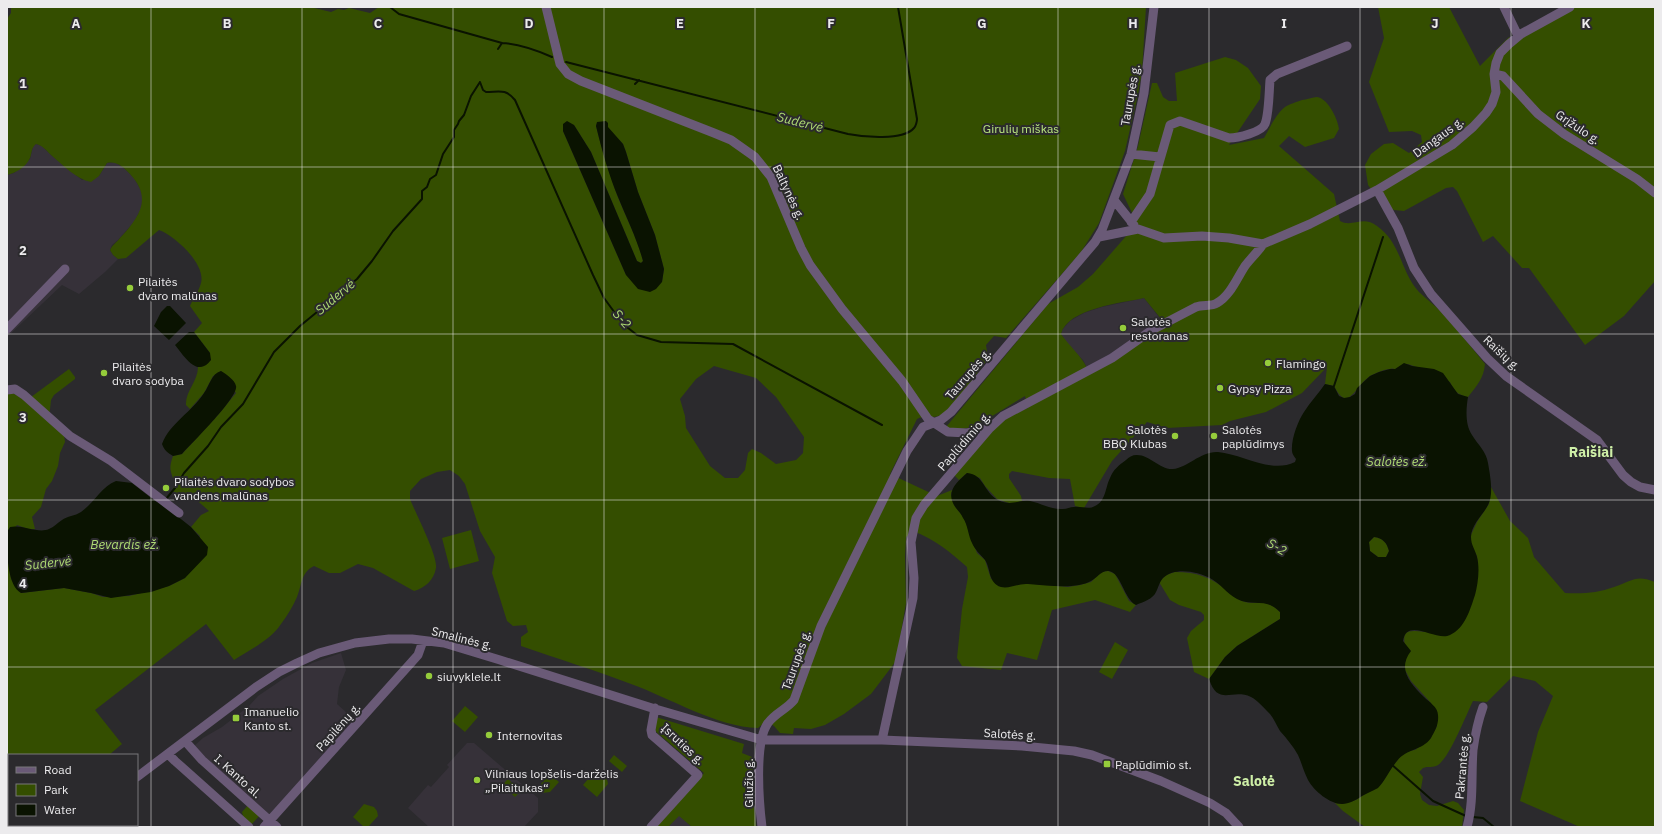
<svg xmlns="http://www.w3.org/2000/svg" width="1662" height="834" font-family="'IBM Plex Sans',sans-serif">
	<rect width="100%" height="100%" fill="#2b2a2d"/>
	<!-- built -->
	<path fill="#363139" d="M36,144L42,146L51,155L82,180L99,176L107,163L115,162L125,169L134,178L141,190L143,198L141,209L134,222L118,240L112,245L110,250L113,255L118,259L105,272L79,294L62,285L7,337V175L14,173L30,159L33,146Z
		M1144,298L1162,321L1115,353L1087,368L1083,360L1067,344L1061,334L1062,330L1070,321L1084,313L1102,307Z
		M341,653L346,670L339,687L337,704L356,721L270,815L200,753L194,746L203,738L222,727L249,706L258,696L283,679L312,663Z
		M467,743H474L538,798V812L524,827H429L408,808L428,785L431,787L449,767L447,765Z
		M679,815L692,827H668Z"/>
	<!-- green -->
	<path fill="#344e00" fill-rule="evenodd" d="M11,7H310L331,12L338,9L344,10L349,8L370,13L379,7H1146L1142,71L1138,94L1125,151L1099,223L1081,252L1006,338L994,336L986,345L988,359C979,370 952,409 941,415C933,419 924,415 917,419L890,474L937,496L952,490L951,494L954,505L964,518L977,553L985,560L991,579L1006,587L1024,583L1068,587L1080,585L1091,582L1101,572L1108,571L1115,574L1129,601L1136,605L1130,612L1095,600L1052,610L1037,660L1007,653L1001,670L962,666L957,658L962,609L968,577L967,567C949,551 936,540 913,531L906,537L905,556L906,603L896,661L871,694L844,714L825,725L811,729L794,728L793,734L780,733L774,726L766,721L758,728C717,727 670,698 631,684C595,670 558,659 521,646V637L528,632L526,625L513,626L507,621L492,573L495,557L480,531L465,484L459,476L450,470L437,472L421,479L410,491V499C415,512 438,556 436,568C434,580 425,588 414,591L373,568L358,564L340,573H329L314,566C301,572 302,585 297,597C293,606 287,616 281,624C271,640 249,650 234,660L206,624L95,710L122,744L109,755H9V808L7,809V544L11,579L21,593L64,588L91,593L103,597L129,596L169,586L185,578L200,536L191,527L201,515L209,511L192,496L186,500L174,496L173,489L175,484C171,471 168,470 173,456L182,454L218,415L236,393L221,371L213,376L204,393L190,409L186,405C185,392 198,381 198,367L204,366L210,353L194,332L202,323L190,306C193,299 199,291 201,283C206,264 175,236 159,230L126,258L118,259L113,255L110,250C113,244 116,243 120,238C139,217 153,199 130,174C123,167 117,161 107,163L99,176L91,182C76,179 63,165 51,155C46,150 43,146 36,144C31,148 32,153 30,158C26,167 16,173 7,175V19L11,13ZM606,122L607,127L623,144L626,152L638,192L655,235L664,269L662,282L626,275L563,131V124L574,125L591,152L637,261L641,263L643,261C637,237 626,218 617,195C609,172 602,150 596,126L597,123ZM714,366L756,378L776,397L804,437L803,453L796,460L776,464L761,453L752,449L748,453L745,470L738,478H725L710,466L686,428L685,416L680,399L696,379Z
		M1378,7H1449L1480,66L1509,37L1513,40L1562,10L1560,7H1655V281L1624,316L1585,345L1529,268H1522L1493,236L1483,242L1457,191L1453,187L1446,188L1404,211L1394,210L1382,204L1368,185L1365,165L1371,154L1384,144L1393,143L1409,153L1422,142L1421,135L1412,131L1389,132L1369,82L1384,38Z
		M1225,57L1236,60L1248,68L1261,86L1260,99L1229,145L1264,138C1270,128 1275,115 1285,107C1289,104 1297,102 1302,100C1306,100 1313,97 1317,97C1329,99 1338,120 1339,129L1334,138L1305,147L1289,136L1279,146L1334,194L1340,221C1352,228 1363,215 1377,226C1402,244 1400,271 1419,292C1426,299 1435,305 1442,313C1457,329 1471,347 1485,364C1484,378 1476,387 1468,397C1458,395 1454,391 1450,382C1441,378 1415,365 1407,364C1402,364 1401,367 1396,369C1393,369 1393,368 1390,369C1384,369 1376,373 1370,376C1355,386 1348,414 1334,386L1325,384L1327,367L1302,393L1266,412L1230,421L1222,425L1167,428L1147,422L1112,461L1084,508L1075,506L1070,479L1049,478L1012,471L1009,474V478L1021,496L1022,501L1012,504L997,499L985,486L980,478L967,473L959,480L954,475L995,427L1009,416L1028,408L1025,396L976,426L957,430L946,427L1048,304L1078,287L1093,274L1134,227V217L1123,194L1138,146L1152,83H1157L1163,97L1169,101H1177L1175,73ZM1144,298L1162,320L1115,353L1087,368C1081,355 1069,346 1061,334C1068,308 1122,303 1144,298Z
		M69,369L75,377V379L54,395L51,400L49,419L64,435L65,442L60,453L58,466L52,481L46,489L41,507L32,517L35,529H28L17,525L7,538V392H10L27,400Z
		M1491,487L1510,521L1528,538L1534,557L1565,593C1582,594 1598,593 1614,587C1632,581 1636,574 1655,582V827H1580L1520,801L1538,732L1553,696L1535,681L1513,676L1487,702L1473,701C1466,715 1450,757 1438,765C1433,768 1428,766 1423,768L1419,772L1423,777L1420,794L1422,800L1429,805L1437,806L1453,801L1458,803L1464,810L1462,827H1365L1343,811L1335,803L1342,804L1356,800L1382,783L1386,775L1402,754L1408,751L1415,750L1430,739L1437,726L1431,703L1411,681L1404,668C1405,664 1406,659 1406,655C1404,636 1399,628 1424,632L1475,594L1478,567L1477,556L1471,545V535L1477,522L1489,504Z
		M471,530L479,561L450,569L442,538Z
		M1374,537C1383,538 1387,543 1389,551L1386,557H1378L1370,551L1369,542Z
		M1175,572C1197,572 1210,577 1227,590C1233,595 1238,600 1245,602C1260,605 1267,598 1280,612V619L1237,646L1225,657L1209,679L1194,672L1187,638L1191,631L1204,620V615L1201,612L1179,605L1170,600L1159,582L1166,575Z
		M1115,642L1128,650L1112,679L1099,672Z
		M465,706L478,717L465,732L452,721Z
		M656,717L744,744L742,753L752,757L753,798L756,827H692L679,816L668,827H655L704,773L653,729Z
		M614,755L627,766L622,772L609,761Z
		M594,772L604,775L607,779L608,784L597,797L583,785Z
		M550,774L559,782L550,792L542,793L537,788Z
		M508,779L521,791L515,797L502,785Z
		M249,804L260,815L251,825L243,816L242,812Z
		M364,804L374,807L377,811L378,816L368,827H364L353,817Z"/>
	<!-- water -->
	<path fill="#0a1301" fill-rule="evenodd" d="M567,121L574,125L591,152L637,261L641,263L643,261C637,239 627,219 618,197C609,175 602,151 596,126L597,122L606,121L608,123V127L623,144L626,152L638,192L655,235L664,269L662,282L656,289L650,292L638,289L626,275L563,131V124Z
		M167,306H170L186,323L169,340L154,326L161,312Z
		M189,332H194L210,353L211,360C209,362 207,365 204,366C193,372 181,352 175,345Z
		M1404,363L1412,366L1434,369L1443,373L1458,394L1468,397C1466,409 1465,425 1472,435C1478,445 1486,451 1488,463C1490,475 1494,494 1488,505C1483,515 1471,525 1471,537C1471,545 1475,549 1477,557C1480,568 1478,584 1475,595C1470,610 1465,628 1450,635C1436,642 1407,616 1403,641L1411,651C1397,669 1410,683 1424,697C1429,702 1438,707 1438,715C1439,724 1435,731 1431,738C1422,751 1407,748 1397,761C1390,769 1385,781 1378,788C1373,791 1367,793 1362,796C1356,800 1349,804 1342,804C1330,804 1314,791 1308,780C1304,772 1302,764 1298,755C1293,746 1287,739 1280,731C1276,725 1274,718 1269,713C1264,708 1257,700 1251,697C1232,688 1218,707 1209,679L1225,657L1237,646L1280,619V612C1266,597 1253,607 1237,599C1227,594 1220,583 1210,578C1197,571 1174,567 1163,578C1159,583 1159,586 1156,592C1153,599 1143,602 1136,605C1124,599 1121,573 1109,571C1101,570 1097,578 1091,581C1088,583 1083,584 1079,585C1063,588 1045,585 1028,584C1019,583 1010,589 1001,587C988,583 991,569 985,560C980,554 975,550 972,543C968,535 968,525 963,518C961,513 957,510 954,505C946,491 957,482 967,473C984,474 984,493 998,500C1012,507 1018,499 1030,501C1041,503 1051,510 1063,509C1067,509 1070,507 1074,507C1081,506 1089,510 1095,506C1106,501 1105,488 1110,478C1113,470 1119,465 1126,460C1129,457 1132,455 1137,455C1150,455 1160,470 1173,469C1187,468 1201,451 1218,452C1242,454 1271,474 1295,462L1296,459C1294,456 1292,454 1292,451C1291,439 1298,421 1304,412C1310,402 1319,393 1325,384L1334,386L1339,396L1344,398L1350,397L1355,394L1357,388L1370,376L1379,372L1390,369H1395ZM1374,537C1383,538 1387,543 1389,551L1386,557H1378L1370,551L1369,542Z
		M221,371C226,374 235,380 236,386C239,397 191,444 182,454L173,456C168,453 164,450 162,444C170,423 192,412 204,393C210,385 211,374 221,371Z
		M116,481L132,483L155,501L162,504L191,527L208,547L207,555L185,578L169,586L151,592L111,598L91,593L64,588L21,593C6,584 7,548 7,532L10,527C22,524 38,534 49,529C54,527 57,523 62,520C67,516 75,516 81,512C94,503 102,486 116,481Z"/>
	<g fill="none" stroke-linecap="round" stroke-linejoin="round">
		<!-- stream -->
		<path stroke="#0a1301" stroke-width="2" d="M390,7L399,14L502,43
			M498,49L502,43C519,44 536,50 552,57
			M566,62L848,134C863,137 903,141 914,128C916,126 917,121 917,119L898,7
			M480,82L483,90L486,92C499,92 505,88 515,100L593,275L604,298L623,324L637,335L661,342L733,344L882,425
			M635,84L639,80
			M1334,386L1383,237
			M166,499L175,488L184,473L208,446L221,427L243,404L274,352L300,326L357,279L372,261L393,231L422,199V191L427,187L430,179L436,175L443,154L454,137V130L458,124L459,121L464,115L471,96L480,82
			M1391,764L1433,801L1466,816
			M1473,817L1483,818L1494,827"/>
		<!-- minor -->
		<path stroke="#6a5a77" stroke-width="9" d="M546,7L560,64L568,74L581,81L714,133L731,140L755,157L771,177L801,248L810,265L842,309L902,381L928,419L948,432L967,433L989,429
			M1504,7L1518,36
			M1494,74L1503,76L1538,114L1564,134L1637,179L1655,193
			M1131,154L1160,157
			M1377,190L1398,228L1414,268L1431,294L1487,358L1506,376L1597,440L1623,475L1631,482L1640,487L1655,490
			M1114,200L1134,225
			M1131,222L1150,194L1170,125L1180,121L1229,138C1238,138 1262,132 1265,124C1269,114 1269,92 1270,80L1277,74L1347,46
			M1099,237L1138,229L1164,238L1202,236L1229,238L1263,244L1310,224L1377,190L1452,145L1473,127L1486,113L1492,104L1496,92L1494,74L1496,63L1500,53L1509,44L1521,34L1570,7
			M7,329L65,269
			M7,390L15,389L24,395L70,436L111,461L179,513
			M882,740L913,598L914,578L911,542L916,518L924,505L989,429L1003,416L1112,358L1152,330L1196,307C1203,304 1211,307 1217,303C1230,296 1237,278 1245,266C1251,258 1258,252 1263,244
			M185,741L202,760L277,827
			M168,754L175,761L249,827
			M137,777L256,687L279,672L297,663L319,653L355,643L389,639H412L444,643L500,660L652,708L762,740H882L1022,746L1074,751L1092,755L1161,781L1210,803L1226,813L1239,827
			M26,827L31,825
			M264,827L418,655L423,641
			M651,827L698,775L652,735L651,730L655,708
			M762,827C759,803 754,742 768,723C775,713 787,709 794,700L821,626L907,451L923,427L941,420L951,412L1095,242L1102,230L1131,154L1144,93L1154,7
			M1467,827C1474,802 1471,775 1473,750C1475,735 1478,721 1483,707"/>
	</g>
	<!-- grid -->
	<path fill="none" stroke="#ecebed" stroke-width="1" stroke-opacity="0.55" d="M151,7V827M302,7V827M453,7V827M604,7V827M755,7V827M907,7V827M1058,7V827M1209,7V827M1360,7V827M1511,7V827M7,167H1655M7,334H1655M7,500H1655M7,667H1655"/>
	<!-- markers -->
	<g fill="#95cc3b" stroke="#2b2a2d" stroke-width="1.5">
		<circle cx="130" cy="288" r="4"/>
		<circle cx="1123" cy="328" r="4"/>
		<circle cx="1268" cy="363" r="4"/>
		<circle cx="104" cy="373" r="4"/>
		<circle cx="1220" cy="388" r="4"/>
		<circle cx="1175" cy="436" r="4"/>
		<circle cx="1214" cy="436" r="4"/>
		<circle cx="166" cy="488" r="4"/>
		<circle cx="429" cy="676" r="4"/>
		<rect x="232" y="714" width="8" height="8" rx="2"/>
		<circle cx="489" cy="735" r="4"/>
		<rect x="1103" y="760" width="8" height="8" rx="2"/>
		<circle cx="477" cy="780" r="4"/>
	</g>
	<g text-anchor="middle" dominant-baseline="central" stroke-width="4" stroke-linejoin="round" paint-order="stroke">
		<!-- street labels -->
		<g font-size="12" fill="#ecebed" stroke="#2b2a2d">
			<text transform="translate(1130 95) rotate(-80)">Taurupės g.</text>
			<text transform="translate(1578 127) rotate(34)">Grįžulo g.</text>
			<text transform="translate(1438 137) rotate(-36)">Dangaus g.</text>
			<text transform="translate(789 192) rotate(65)">Baltynės g.</text>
			<text transform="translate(1502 353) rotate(43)">Raišių g.</text>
			<text transform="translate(968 374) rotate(-49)">Taurupės g.</text>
			<text transform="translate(964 441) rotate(-49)">Paplūdimio g.</text>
			<text transform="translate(462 638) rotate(14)">Smalinės g.</text>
			<text transform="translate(796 660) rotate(-70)">Taurupės g.</text>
			<text transform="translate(338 727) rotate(-48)">Papilėnų g.</text>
			<text transform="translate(1010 734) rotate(3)">Salotės g.</text>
			<text transform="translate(683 744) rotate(43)">Įsruties g.</text>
			<text transform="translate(1462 766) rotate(-85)">Pakrantės g.</text>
			<text transform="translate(238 776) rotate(42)">I. Kanto al.</text>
			<text transform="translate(748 783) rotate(-90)">Gilužio g.</text>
		</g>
		<!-- park labels -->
		<g font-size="12" fill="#bae680" stroke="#2b2a2d">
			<text x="1021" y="128">Girulių miškas</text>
		</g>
		<!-- poi labels -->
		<g font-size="12" fill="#ecebed" stroke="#2b2a2d" text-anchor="start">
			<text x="138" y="281">Pilaitės<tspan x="138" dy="14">dvaro malūnas</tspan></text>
			<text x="1131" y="321">Salotės<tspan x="1131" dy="14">restoranas</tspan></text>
			<text x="1276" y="363">Flamingo</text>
			<text x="112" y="366">Pilaitės<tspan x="112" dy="14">dvaro sodyba</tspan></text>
			<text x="1228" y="388">Gypsy Pizza</text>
			<text x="1167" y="429" text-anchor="end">Salotės<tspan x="1167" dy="14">BBQ Klubas</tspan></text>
			<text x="1222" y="429">Salotės<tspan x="1222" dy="14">paplūdimys</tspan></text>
			<text x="174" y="481">Pilaitės dvaro sodybos<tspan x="174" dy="14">vandens malūnas</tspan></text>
			<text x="437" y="676">siuvyklele.lt</text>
			<text x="244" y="711">Imanuelio<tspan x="244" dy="14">Kanto st.</tspan></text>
			<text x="497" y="735">Internovitas</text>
			<text x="1115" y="764">Paplūdimio st.</text>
			<text x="485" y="773">Vilniaus lopšelis-darželis<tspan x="485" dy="14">„Pilaitukas“</tspan></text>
		</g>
		<!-- water labels -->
		<g font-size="13" font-style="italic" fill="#aeda74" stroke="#2b2a2d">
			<text transform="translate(800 122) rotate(14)">Sudervė</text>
			<text transform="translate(335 297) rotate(-40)">Sudervė</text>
			<text transform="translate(622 319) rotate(49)">S-2</text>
			<text x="1397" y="461">Salotės ež.</text>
			<text x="125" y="544">Bevardis ež.</text>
			<text transform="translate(1277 547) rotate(30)">S-2</text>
			<text transform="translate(48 563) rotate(-6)">Sudervė</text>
		</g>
		<!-- quarter labels -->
		<g font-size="14" font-weight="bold" fill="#ceefa7" stroke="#2b2a2d">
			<text x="1591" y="452">Raišiai</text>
			<text x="1254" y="781">Salotė</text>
		</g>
	</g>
	<g font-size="13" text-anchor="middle" font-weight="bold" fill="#ecebed" stroke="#2b2a2d" stroke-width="4" stroke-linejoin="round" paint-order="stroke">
		<text x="76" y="28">A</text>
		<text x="227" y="28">B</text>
		<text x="378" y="28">C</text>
		<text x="529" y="28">D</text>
		<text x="680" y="28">E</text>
		<text x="831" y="28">F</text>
		<text x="982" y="28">G</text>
		<text x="1133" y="28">H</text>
		<text x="1284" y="28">I</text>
		<text x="1435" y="28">J</text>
		<text x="1586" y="28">K</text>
		<text x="23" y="88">1</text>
		<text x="23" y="255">2</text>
		<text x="23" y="422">3</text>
		<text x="23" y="588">4</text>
	</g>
	<!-- border -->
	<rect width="1662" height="834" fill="none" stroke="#ecebed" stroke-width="16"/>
	<!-- legend -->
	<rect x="8" y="754" width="130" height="72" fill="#2b2a2d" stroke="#78777a"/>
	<rect x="16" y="767" width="20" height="6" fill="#6a5a77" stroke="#78777a"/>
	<text x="44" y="774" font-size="12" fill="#ecebed">Road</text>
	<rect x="16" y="784" width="20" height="12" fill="#344e00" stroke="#78777a"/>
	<text x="44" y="794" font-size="12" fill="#ecebed">Park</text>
	<rect x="16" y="804" width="20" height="12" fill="#0a1301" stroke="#78777a"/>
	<text x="44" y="814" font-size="12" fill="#ecebed">Water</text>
</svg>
